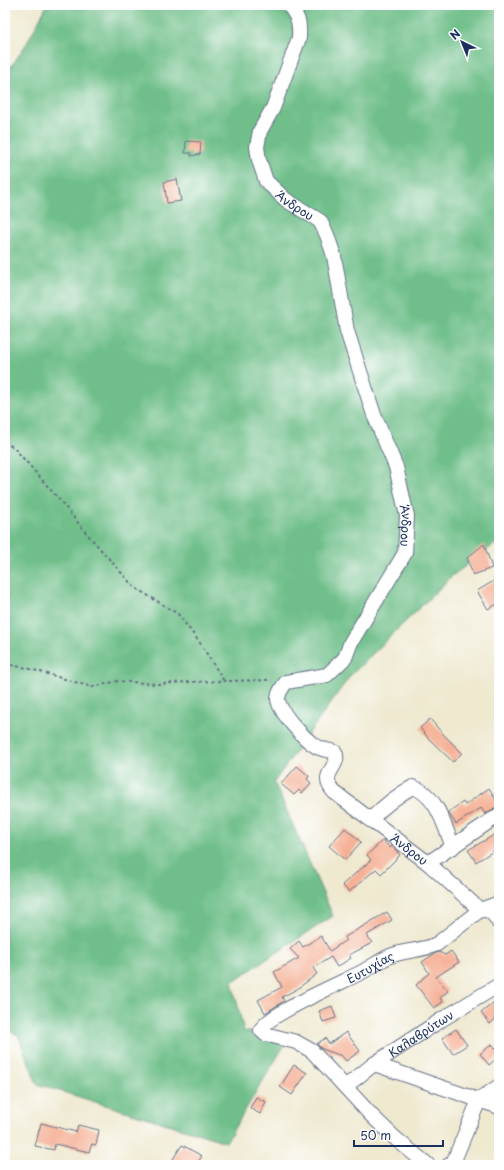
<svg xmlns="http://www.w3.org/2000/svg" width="504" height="1170" font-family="'Playpen Sans',sans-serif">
	<rect width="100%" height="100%" fill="#fff"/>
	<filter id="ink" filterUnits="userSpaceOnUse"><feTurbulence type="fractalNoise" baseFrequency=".025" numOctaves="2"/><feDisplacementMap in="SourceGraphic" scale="8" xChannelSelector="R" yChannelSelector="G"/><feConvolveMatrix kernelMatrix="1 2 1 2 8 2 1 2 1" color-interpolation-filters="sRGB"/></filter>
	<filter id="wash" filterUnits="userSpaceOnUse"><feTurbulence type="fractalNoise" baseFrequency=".012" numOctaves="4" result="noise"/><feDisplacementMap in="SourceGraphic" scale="16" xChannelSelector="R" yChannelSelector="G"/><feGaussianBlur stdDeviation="0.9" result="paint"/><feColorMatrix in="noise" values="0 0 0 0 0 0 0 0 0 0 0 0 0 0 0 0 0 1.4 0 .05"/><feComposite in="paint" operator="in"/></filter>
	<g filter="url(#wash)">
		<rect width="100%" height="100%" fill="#efe9d0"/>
		<!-- forest -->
		<path fill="#6fbf8a" stroke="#457774" d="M47,5H499V541L452,576L350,676L274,782L333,916L232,982L244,1031L287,1041L226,1142L37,1084L18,1035L5,1029V76L27,43Z"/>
		<g id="blocks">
			<!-- building -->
			<path fill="#f5b095" d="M186,141L201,142L200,154L191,156V153H185Z
				M177,179L181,201L167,203L164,182Z
				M484,544L492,568L473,575L467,558Z
				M499,578V603L488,609L477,591Z
				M430,719L443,734L462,753L453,762L429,739L420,728Z
				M297,766L309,776L307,779L311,783L302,793L299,790L294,795L281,784Z
				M489,788L499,805L485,814L481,808L456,824L448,812L463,802L465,805Z
				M345,828L361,842L345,860L329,846Z
				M499,832V857L495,850L476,862L468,850Z
				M383,840L390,848L392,846L400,855L381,874L376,869L349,892L342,885L371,860L367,855Z
				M387,912L392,920L367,935L372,943L349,955L351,958L337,967L331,957L313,968L317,974L297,989L282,997L284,1001L265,1013L258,1000L282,987L274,972L299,958L290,949L299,941L303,947L321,936L330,951L346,940L345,937Z
				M451,951L459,962L436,977L448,991L440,998L443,1002L434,1008L416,985L429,973L422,962L434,954L439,952L445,955Z
				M499,998V1016L490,1024L481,1013Z
				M332,1006L336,1018L323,1022L319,1011Z
				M456,1029L467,1045L453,1054L442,1038Z
				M346,1032L360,1051L346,1061L342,1056L322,1049L317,1044L325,1038L329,1044Z
				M492,1044L499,1053V1056L489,1065L480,1054Z
				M294,1065L307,1073L292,1095L280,1087Z
				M256,1097L266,1102L260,1114L250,1108Z
				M41,1123L76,1132L78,1125L99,1130L96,1145L92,1144L89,1152L55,1144L54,1150L35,1146Z
				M182,1145L202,1156L196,1165H177L174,1163L173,1159Z"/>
		</g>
	</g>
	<g filter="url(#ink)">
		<use href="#blocks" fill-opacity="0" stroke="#657086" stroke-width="1"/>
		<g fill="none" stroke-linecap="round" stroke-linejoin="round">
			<!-- minor casing -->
			<g stroke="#657086" stroke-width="16">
				<g id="minor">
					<path id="s1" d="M289,5C298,18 300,21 299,38L273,108L260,131L257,147L259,160L266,181L286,200L320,221L327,235L334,256L347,331L374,415L396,467L407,516L405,553L351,642L345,658L327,675L286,682C283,687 278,692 278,699C279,712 305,740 317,747C323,750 329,750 335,752C342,767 317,773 334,792L428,863L480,910H488L494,915L499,923"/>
					<path d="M370,820C383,807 397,795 413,787C437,795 444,825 453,847"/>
					<path d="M428,863L499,815"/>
					<path d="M374,1064L499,1107"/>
					<path id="s2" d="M345,1087L374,1064L441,1020L499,985"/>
					<path id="s3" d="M428,1165L396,1139L372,1116L312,1051L296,1042L265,1034L261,1030C266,1015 343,982 360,973C370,968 379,961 390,956C405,950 422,951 437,944L480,910L499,903"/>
					<path d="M449,1165L453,1163L479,1100L499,1086"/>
				</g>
			</g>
			<!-- path -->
			<path stroke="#657086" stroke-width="2" stroke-dasharray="3 3" stroke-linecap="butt" d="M5,441L16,450L57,497L88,535L134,587L178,614L200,643L224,681
				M5,664L27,668L92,687L118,681L158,684L188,682L269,680L271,681"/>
			<!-- minor -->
			<use href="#minor" stroke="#fff" stroke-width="14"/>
		</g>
	</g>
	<g text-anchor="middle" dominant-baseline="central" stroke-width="3" stroke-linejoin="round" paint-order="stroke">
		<!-- street labels -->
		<g font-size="12" fill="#1b2f5e" stroke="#fff">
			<text stroke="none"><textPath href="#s1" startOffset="226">Άνδρου</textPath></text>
			<text stroke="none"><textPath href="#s1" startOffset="574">Άνδρου</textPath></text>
			<text stroke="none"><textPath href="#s1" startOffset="1028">Άνδρου</textPath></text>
			<text stroke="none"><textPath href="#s3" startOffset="346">Ευτυχίας</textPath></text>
			<text stroke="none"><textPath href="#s2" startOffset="93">Καλαβρύτων</textPath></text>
		</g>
	</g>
	<!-- margin -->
	<rect width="504" height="1170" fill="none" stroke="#fff" stroke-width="20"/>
	<!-- north arrow -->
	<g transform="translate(462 42) rotate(317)" stroke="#ffffff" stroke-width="3" paint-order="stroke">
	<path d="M0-3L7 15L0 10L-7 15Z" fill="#1b2f5e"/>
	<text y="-6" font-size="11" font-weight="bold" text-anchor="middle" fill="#1b2f5e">N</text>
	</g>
	<!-- scale -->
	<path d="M354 1140v6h89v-6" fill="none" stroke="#1b2f5e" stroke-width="2"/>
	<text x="360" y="1140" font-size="12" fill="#1b2f5e" stroke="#ffffff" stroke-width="3" paint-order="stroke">50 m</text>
</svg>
